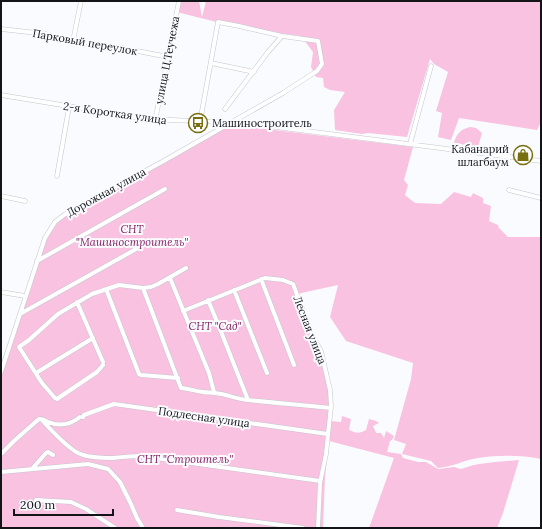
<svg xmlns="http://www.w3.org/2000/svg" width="542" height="529" font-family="Lora,serif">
	<rect width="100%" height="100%" fill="#fafbff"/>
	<!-- green -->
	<path fill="#f9c2e0" d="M179,1H199L202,17L206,1H541V122L537,130L459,118L451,140L438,137L442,113L436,111L448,72L434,64L430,59L407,137L368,133L362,134L335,130L334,110L345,92L330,90L324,87L323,78L316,77L311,67L313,52L301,36C259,31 217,23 177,12Z
		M233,125L413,147L404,180L408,185L405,195L415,203L441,204L454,192L471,197L473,193L483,198V203L491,206L489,221L498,225L499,228L508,237H541V459C521,455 498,455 478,458C464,460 452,467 438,468L431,461L402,454L406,444L394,440L411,379L413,363L346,341L330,317L338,285L297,294L321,351L327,376L331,421L341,422L342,416L351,419L349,430C356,433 359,434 366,430L369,419L376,421L379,423L373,426L376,433H381L384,438L386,431L394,436L392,440L390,441L387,452L401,454L403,458L418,462H426L438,469L454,467L461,469C480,462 499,462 519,460L503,513L497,528H369L394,458L329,441L325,477L323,528H318L320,483L318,528H1V372L45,238L55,222L225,128Z
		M470,127L476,128L482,133L478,147L454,143C456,134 461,129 470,127Z"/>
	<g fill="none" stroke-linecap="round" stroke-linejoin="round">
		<!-- minor casing -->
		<g stroke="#c4c6ce" stroke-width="5">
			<path id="minor" d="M1,29L46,34L58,38L117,47L168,57
				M73,41L81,1
				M211,63L254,72
				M1,95L147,119L244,123L541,161
				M225,109L268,52L282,36
				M155,120L163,83L179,1
				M410,144L431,66
				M57,176L69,107
				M509,190L541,198
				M1,196L25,201
				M37,261L165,189
				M170,278L209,373L214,392
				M261,279L294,365
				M143,288L181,388C190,389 195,391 203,392C207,393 211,392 215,393C226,394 236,399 248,400C276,403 303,405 331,408
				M106,289L139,374L141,375L178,378
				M234,290L267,373
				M1,292L25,296
				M208,300L218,324L248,400
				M77,302L103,362
				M183,311L265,278L283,280L293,284L313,337L321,351L330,390L331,406L326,454L320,483L318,528
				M20,314L138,248
				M103,365L97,372L57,399L55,398L42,383L19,347L29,340L58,314L92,294L119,285L143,288L151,287L158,284L186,268
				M1,372L45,238L55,222L64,215L162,162L283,93L317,71L322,64L318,41L282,36L239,26L218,22L200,122
				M36,373L93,338
				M83,417L84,415L114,404L328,434
				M41,419C50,429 67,447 78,453C88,458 102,458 113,458C122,457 131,456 141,456L320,481
				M1,454L14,441L39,419C43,419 44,420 48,422C60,427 70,425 80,417
				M32,469L46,453L48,452L53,455
				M1,472L88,464L108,469L120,482L130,502L137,518L143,528
				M36,500L71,502L86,509L115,528
				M177,510L219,517L303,528"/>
		</g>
		<!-- minor -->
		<use href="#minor" stroke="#fff" stroke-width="4"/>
	</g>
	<!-- icons -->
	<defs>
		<g id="bus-ring" transform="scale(1)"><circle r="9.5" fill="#fafbff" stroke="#787010" stroke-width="1.5"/><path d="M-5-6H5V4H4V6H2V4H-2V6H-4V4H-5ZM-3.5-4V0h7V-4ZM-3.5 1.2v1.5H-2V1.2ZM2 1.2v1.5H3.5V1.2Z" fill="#787010"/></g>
		<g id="shop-ring" transform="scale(1)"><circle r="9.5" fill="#fafbff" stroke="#787010" stroke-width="1.5"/><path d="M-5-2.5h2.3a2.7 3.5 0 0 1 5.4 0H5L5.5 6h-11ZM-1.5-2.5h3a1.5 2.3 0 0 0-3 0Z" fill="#787010"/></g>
	</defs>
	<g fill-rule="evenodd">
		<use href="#bus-ring" x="198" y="123"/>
		<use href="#shop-ring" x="523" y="155"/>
	</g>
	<g text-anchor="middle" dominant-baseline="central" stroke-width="4" stroke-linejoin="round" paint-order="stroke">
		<!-- street labels -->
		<g font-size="11" fill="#131417" stroke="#fafbff">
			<text transform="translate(85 42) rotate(10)">Парковый переулок</text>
			<text transform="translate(167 60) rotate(-79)">улица Ц.Теучежа</text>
			<text transform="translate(115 113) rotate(8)">2-я Короткая улица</text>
			<text transform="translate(106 192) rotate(-29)">Дорожная улица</text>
			<text transform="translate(310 330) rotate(69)">Лесная улица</text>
			<text transform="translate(204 417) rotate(8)">Подлесная улица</text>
		</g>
		<!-- poi labels -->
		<g font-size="11" fill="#131417" stroke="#fafbff" text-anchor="start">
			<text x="212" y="123">Машиностроитель</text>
			<text x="509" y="149" text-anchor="end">Кабанарий<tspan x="509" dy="13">шлагбаум</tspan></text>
		</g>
		<!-- park labels -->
		<g font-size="11" font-style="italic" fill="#841d62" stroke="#fafbff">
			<text x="132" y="229">СНТ<tspan x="132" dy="13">"Машиностроитель"</tspan></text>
			<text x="215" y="326">СНТ "Сад"</text>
			<text x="185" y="459">СНТ "Строитель"</text>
		</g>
	</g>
	<!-- border -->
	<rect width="542" height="529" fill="none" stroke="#131417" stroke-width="4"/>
	<!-- scale -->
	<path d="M14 509v6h99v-6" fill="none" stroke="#131417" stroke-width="2"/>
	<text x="20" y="509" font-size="12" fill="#131417" stroke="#fafbff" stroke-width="3" paint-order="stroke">200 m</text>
</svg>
